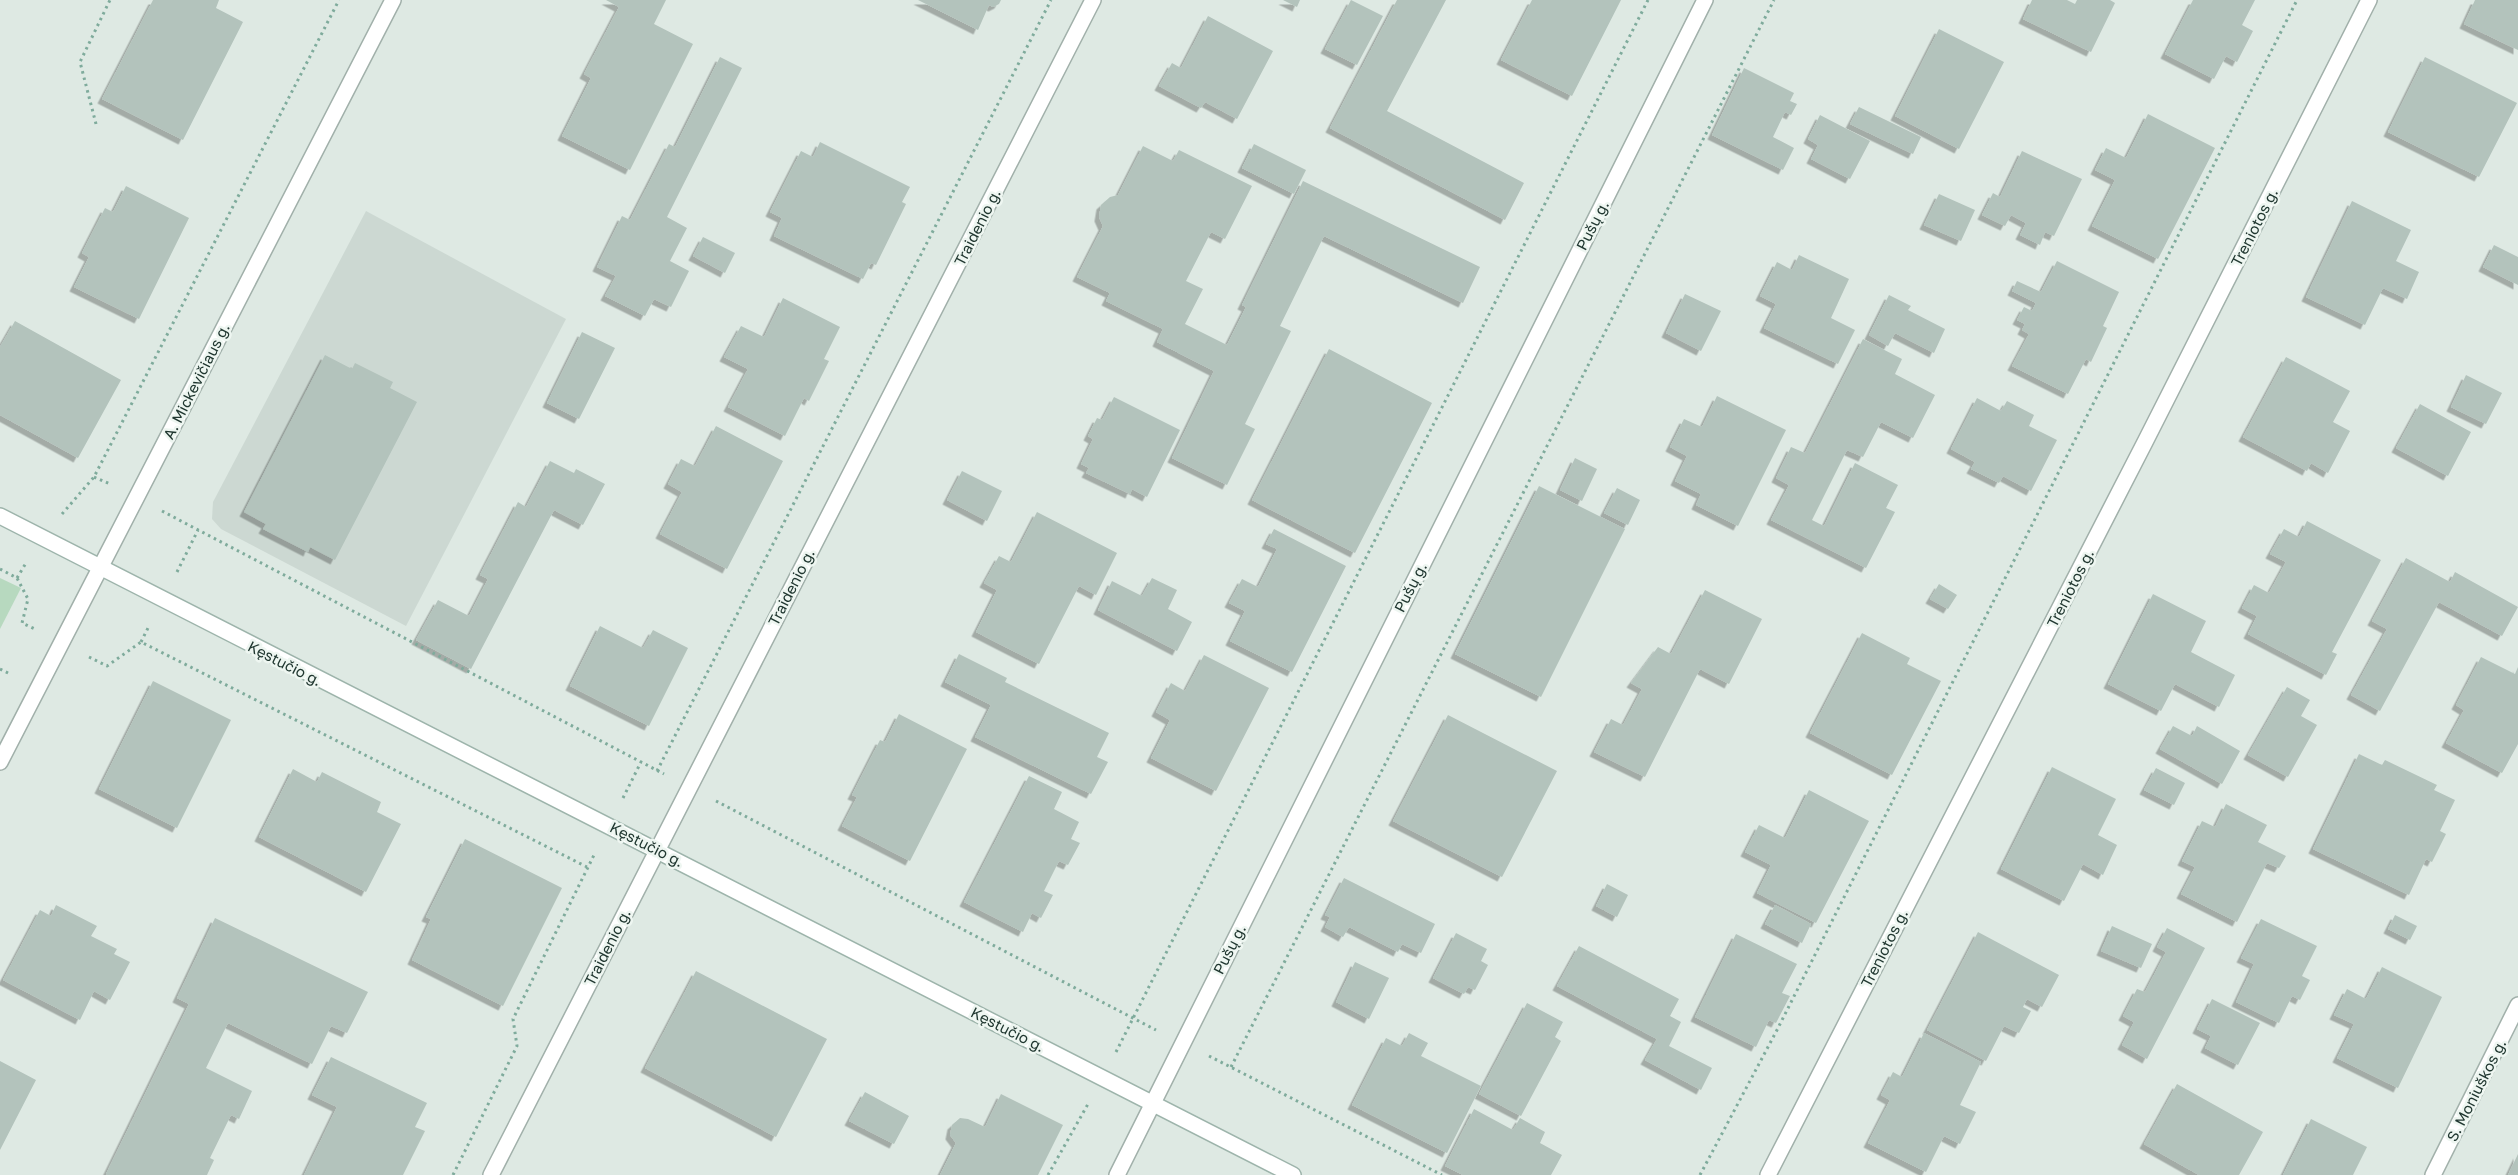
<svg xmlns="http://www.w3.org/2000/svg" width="2518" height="1175" font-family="'Golos Text',sans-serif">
	<defs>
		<filter id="shadow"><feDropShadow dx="-4.5" dy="4.5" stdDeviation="0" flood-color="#0004"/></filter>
	</defs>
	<rect width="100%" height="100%" fill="#dee9e3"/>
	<!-- built -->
	<path fill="#ccd8d2" d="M366,211L566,319L406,626L221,529L212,519L213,502Z"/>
	<!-- green -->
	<path fill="#b7d9bf" d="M0,578L21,588L0,629Z"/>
	<!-- building -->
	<path fill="#b3c3bc" filter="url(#shadow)" d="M153,0H219L216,8L243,22L183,140L102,99Z
		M606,0H666L654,24L693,44L630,170L562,136L591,78L584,74L619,7Z
		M918,0H1001L999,4L993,7L989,5L978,30Z
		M1283,0H1300L1297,7Z
		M1351,0L1383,16L1357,65L1325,49Z
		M1397,0H1446L1387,111L1524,183L1505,220L1330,128Z
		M1532,0H1621L1572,96L1501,60Z
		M2032,0H2067L2075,4L2077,0H2110L2115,3L2091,52L2023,19Z
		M2193,0H2255L2242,25L2253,31L2237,62L2226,56L2214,79L2165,54Z
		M2475,0H2518V50L2464,24Z
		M1208,16L1273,51L1237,119L1205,102L1201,108L1159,86L1172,63L1181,68Z
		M1939,29L2004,62L1959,149L1895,116Z
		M720,57L742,68L667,217L687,228L670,261L689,271L671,307L654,299L645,316L605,296L616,276L597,267L622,216L630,220L669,144L675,147Z
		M2425,57L2517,103L2479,177L2388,132Z
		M1744,68L1794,93L1790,101L1797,104L1791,115L1785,112L1773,137L1794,148L1783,170L1712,135Z
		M1859,107L1921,137L1913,154L1850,124Z
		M2148,114L2215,148L2158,259L2092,226L2115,180L2095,170L2106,148L2126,158Z
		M1820,115L1870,141L1850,179L1811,159L1818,145L1808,139Z
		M820,142L910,187L902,202L906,204L876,265L871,263L863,279L774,236L782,218L770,212L801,151L813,157Z
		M1254,144L1306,170L1294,194L1242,168Z
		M1143,146L1173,161L1179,150L1252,186L1225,239L1211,232L1186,281L1203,289L1185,324L1227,345L1246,307L1242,305L1303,181L1480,267L1463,303L1324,236L1280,326L1291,331L1245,424L1255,429L1227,485L1172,458L1214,371L1157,342L1163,329L1106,301L1110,293L1077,277L1103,226L1099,217L1101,205L1110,197L1118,195Z
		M2022,151L2082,179L2054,236L2045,232L2040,245L2020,235L2026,223L2011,215L2005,226L1982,215L1993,193L2000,197Z
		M126,186L189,218L139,319L74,287L89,257L82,253L105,208L113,212Z
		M1939,194L1975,210L1961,241L1924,225Z
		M2352,201L2411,230L2396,261L2419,272L2407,299L2383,288L2365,325L2306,297Z
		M703,237L735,253L725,273L693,256Z
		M2494,245L2518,257V285L2483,267Z
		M1799,255L1849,279L1831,318L1855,330L1838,364L1764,328L1776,304L1760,296L1777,262L1792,270Z
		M2057,261L2119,292L2103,326L2107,328L2091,362L2086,359L2068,394L2012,366L2029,334L2022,330L2025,324L2017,320L2024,307L2032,311L2036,303L2012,291L2017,281L2041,292Z
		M1685,294L1721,311L1701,351L1666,333Z
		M1889,295L1911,306L1908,310L1945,329L1934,353L1895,333L1888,346L1869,335Z
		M783,298L840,327L824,359L829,361L809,401L804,398L785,436L728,407L748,369L724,357L741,326L764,337Z
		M15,321L121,380L78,458L0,415V347Z
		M582,332L615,348L579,419L547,403Z
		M1863,339L1902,359L1895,374L1935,395L1913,438L1881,422L1863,457L1847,450L1812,520L1824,526L1855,463L1898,485L1886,508L1895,512L1866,568L1771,520L1789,485L1776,478L1791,447L1805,453Z
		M1329,349L1432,403L1355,553L1252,500Z
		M325,355L352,369L355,363L393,382L390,388L417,402L335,560L310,547L308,552L263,529L266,524L244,512Z
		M2286,357L2350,391L2333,422L2350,431L2328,473L2311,463L2307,471L2243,437Z
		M2466,375L2502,393L2486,424L2451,407Z
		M1717,396L1786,430L1738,526L1696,505L1701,494L1675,481L1687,456L1670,447L1684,419L1702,427Z
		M1114,397L1180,430L1147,497L1132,489L1130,494L1086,473L1089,468L1081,464L1093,439L1088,436L1097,418L1102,420Z
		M1977,398L2001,411L2007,401L2034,415L2029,426L2057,440L2031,491L2003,476L1999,483L1971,469L1975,462L1951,449Z
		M2420,404L2471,432L2448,476L2396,448Z
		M716,426L783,461L727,569L660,534L682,492L668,484L681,459L695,466Z
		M1575,458L1597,469L1582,501L1560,490Z
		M550,461L574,473L576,469L605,484L583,525L554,510L471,669L416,640L438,600L469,616L488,579L480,575L518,502L526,507Z
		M962,471L1002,491L987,521L947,500Z
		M1539,486L1625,529L1541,697L1455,654Z
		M1617,488L1640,500L1628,525L1604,513Z
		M1037,512L1117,553L1096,595L1079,586L1039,664L976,632L997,590L984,583L999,556L1011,562Z
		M2307,521L2381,560L2332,652L2337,654L2326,675L2248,634L2257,616L2242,608L2254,585L2269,593L2286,562L2270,554L2284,529L2299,537Z
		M1274,529L1346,566L1292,672L1230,641L1245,611L1229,603L1242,579L1258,587L1277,549L1266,544Z
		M2406,558L2450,582L2455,572L2518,607L2502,636L2439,602L2380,711L2351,695L2387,629L2372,621Z
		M1152,578L1177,590L1168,609L1192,622L1177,651L1098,610L1112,581L1142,596Z
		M1939,584L1957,595L1948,609L1930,599Z
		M1705,590L1762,619L1729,684L1700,669L1645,777L1594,752L1611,719L1623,725L1642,689L1631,683L1658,647L1671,654Z
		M2153,594L2206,621L2191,652L2235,675L2219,707L2175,684L2161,711L2108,684Z
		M600,626L643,648L653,630L688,648L649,726L570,686Z
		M1862,633L1910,658L1907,664L1941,681L1892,775L1810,733Z
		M959,654L1007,678L1005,682L1109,733L1097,757L1108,762L1091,794L975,737L991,705L945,682Z
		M1204,655L1269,688L1216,791L1151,758L1170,720L1156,712L1171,683L1185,691Z
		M2481,657L2515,674L2518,667V744L2502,773L2446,743L2464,710L2456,705Z
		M153,681L231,720L177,828L99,789Z
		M2287,687L2310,700L2301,716L2317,725L2288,777L2248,755Z
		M899,714L967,749L910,861L842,826L857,797L852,795L880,740L885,742Z
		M1448,715L1557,771L1502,877L1393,821Z
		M2173,726L2192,736L2197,726L2240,751L2222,784L2160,749Z
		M2359,754L2382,765L2385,760L2437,785L2434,790L2455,800L2440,831L2446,834L2432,862L2426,859L2409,895L2313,849Z
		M2052,767L2116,799L2098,835L2117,845L2103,875L2083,864L2064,901L2001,869Z
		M2156,768L2185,783L2174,805L2144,790Z
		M293,769L317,782L322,772L381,802L377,812L401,824L366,892L259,837Z
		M1029,776L1062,792L1054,809L1079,822L1071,839L1080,843L1068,865L1059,861L1044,891L1053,895L1041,918L1032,913L1023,932L964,902Z
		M1809,790L1869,821L1816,923L1757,893L1771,865L1745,852L1759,825L1785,838Z
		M2226,804L2267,825L2258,842L2286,856L2279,868L2267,863L2237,922L2181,894L2195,867L2182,861L2202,821L2215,827Z
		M465,839L562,888L503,1006L412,960L431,919L426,917Z
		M1344,878L1435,924L1421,953L1402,944L1398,952L1349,927L1343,937L1325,927L1330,917L1325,915Z
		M1607,884L1628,895L1617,917L1596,906Z
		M56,905L97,926L91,936L117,949L114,954L130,962L110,1000L94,991L80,1020L3,980L40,910L51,916Z
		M1775,905L1811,924L1802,943L1765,924Z
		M2395,915L2417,926L2410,940L2388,929Z
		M215,918L368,992L347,1033L331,1026L312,1064L228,1023L206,1068L252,1091L239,1119L231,1115L210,1158L214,1160L207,1175H108L106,1174L189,1004L177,998Z
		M2261,919L2317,946L2302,976L2310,980L2300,1000L2292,996L2279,1023L2236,1002L2254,964L2241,958Z
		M2112,926L2152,944L2141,968L2101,951Z
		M2167,928L2205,948L2147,1059L2122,1045L2134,1022L2123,1016L2137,989L2145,992L2166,952L2157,947Z
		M1978,932L2059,975L2042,1007L2027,999L2023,1007L2031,1011L2019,1033L2004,1026L1986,1061L1927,1030Z
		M1456,933L1487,949L1481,961L1488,965L1475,990L1468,987L1464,994L1433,978Z
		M1736,934L1797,964L1782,993L1790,996L1776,1023L1769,1020L1756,1047L1695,1017Z
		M1579,946L1679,999L1670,1016L1681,1022L1669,1046L1712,1068L1701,1090L1645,1060L1657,1039L1557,986Z
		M1355,962L1389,978L1369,1019L1336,1002Z
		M2382,967L2442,997L2398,1088L2337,1058L2354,1024L2334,1015L2347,989L2366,999Z
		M696,971L827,1039L776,1137L645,1068Z
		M2212,999L2260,1023L2238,1065L2205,1048L2211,1036L2197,1029Z
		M1527,1003L1563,1022L1555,1037L1561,1041L1521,1116L1479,1094Z
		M1409,1033L1428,1043L1421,1056L1481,1086L1447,1153L1352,1105L1386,1038L1402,1046Z
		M1924,1033L1981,1062L1960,1105L1976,1112L1960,1144L1944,1136L1926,1172L1868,1143L1890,1100L1881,1095L1893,1072L1902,1077Z
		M331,1057L427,1103L415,1127L425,1131L403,1175H304L337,1107L312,1095Z
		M0,1061L36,1080L0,1150Z
		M2177,1084L2263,1132L2239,1175H2199L2144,1144Z
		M865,1092L909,1116L894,1144L849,1121Z
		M1001,1094L1063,1125L1038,1175H940L956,1143L950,1135L952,1125L960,1118L968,1119L985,1127Z
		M1474,1109L1513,1130L1520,1118L1545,1132L1540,1143L1562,1155L1551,1175H1463L1445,1166Z
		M2311,1119L2367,1147L2353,1175H2283Z
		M2518,1154V1175H2508Z"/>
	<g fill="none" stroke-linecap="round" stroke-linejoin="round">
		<!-- street casing -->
		<g stroke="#a1b0aa" stroke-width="18">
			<path id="street" d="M0,762L393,0
				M491,1175L1093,0
				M1117,1175L1705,0
				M1768,1175L2144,444L2369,0
				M2433,1175L2518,1005"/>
		</g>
		<!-- secondary casing -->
		<g stroke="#9db4ab" stroke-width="18">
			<path id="secondary" d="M0,516L1293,1175"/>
		</g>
		<!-- path -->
		<path stroke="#7fab9c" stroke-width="3" stroke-dasharray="2.5 4" stroke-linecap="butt" d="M96,124L80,62L110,0
			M94,477L110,484
			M162,511L664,774
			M62,514L94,477L339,0
			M0,569L17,578L28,599L22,623L35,629
			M177,572L198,530
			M17,578L26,563
			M141,642L149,626
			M89,657L107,666L141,642L587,867
			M0,669L10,674
			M657,771L1051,0
			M623,798L641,762
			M716,801L1156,1030
			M1116,1052L1648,0
			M1209,1056L1442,1175
			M1231,1067L1774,0
			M453,1175L517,1046L513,1019L595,853
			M1048,1175L1088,1104
			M1700,1175L1777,1030L2297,0"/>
		<!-- street -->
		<use href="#street" stroke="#fff" stroke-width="15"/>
		<!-- secondary -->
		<use href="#secondary" stroke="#fff" stroke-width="15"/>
	</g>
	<g text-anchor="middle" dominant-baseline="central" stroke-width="5" stroke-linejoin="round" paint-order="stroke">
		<!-- street labels -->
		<g font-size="15" fill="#203730" stroke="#eef6f1">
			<text transform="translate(1592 225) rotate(-63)">Pušų g.</text>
			<text transform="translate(977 227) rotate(-63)">Traidenio g.</text>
			<text transform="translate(2254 227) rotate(-63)">Treniotos g.</text>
			<text transform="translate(196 381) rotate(-63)">A. Mickevičiaus g.</text>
			<text transform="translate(791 587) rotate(-63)">Traidenio g.</text>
			<text transform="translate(1410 587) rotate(-63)">Pušų g.</text>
			<text transform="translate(2070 588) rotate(-63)">Treniotos g.</text>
			<text transform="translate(285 663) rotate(27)">Kęstučio g.</text>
			<text transform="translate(647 844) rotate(27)">Kęstučio g.</text>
			<text transform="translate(607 947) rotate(-63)">Traidenio g.</text>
			<text transform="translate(1884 948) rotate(-63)">Treniotos g.</text>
			<text transform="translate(1229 949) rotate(-63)">Pušų g.</text>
			<text transform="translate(1008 1029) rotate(27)">Kęstučio g.</text>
			<text transform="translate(2476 1090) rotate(-63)">S. Moniuškos g.</text>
		</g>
	</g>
</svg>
